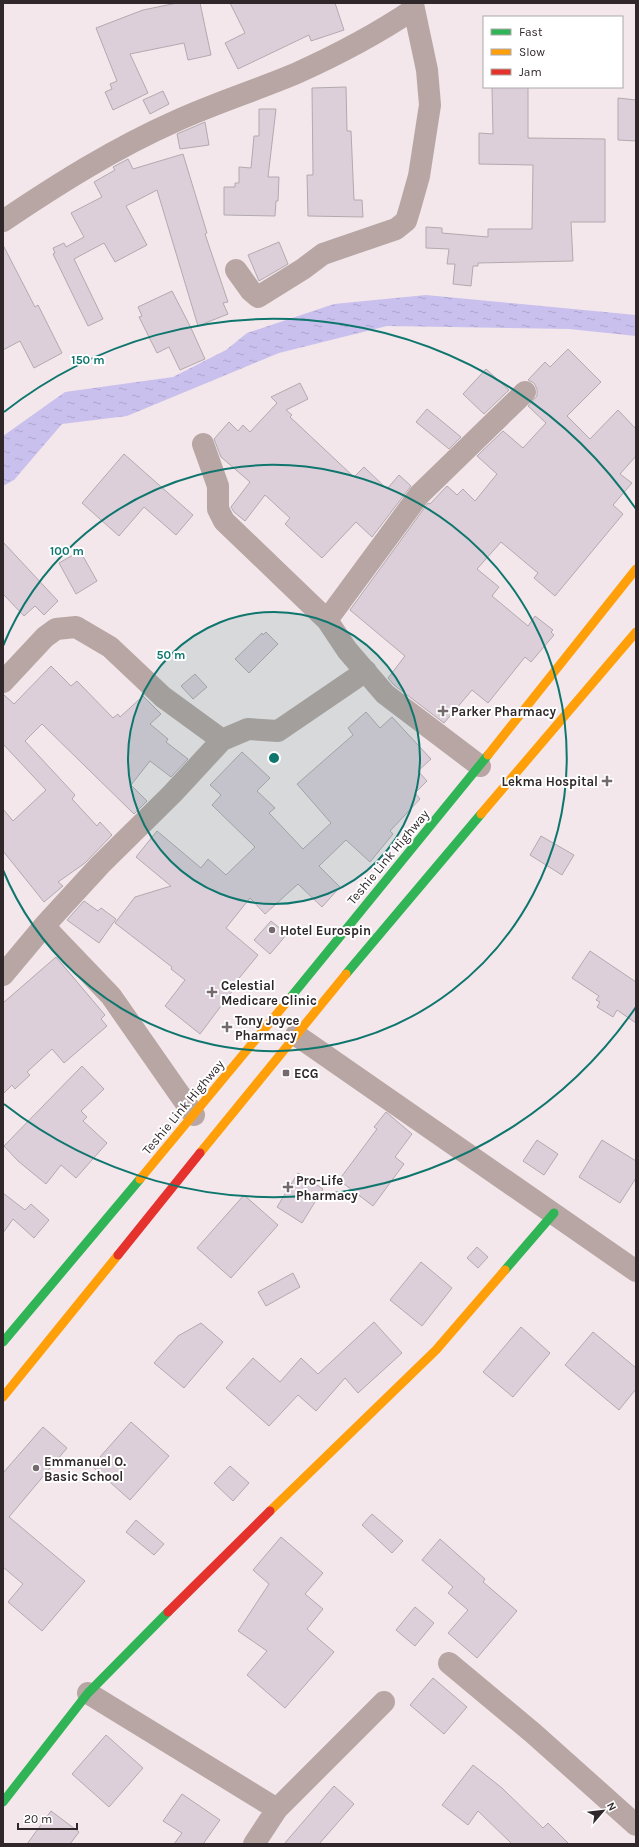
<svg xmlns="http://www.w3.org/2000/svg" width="639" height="1847" font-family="Karla,sans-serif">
	<defs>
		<pattern id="water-ripples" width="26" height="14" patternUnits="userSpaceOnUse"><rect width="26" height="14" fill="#c9c0ee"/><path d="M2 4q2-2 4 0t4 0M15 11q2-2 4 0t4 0" fill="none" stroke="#ada5cc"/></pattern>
	</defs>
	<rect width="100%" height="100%" fill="#f3e7eb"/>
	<!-- water -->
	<path fill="url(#water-ripples)" d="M426,295L636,315V336L569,329L387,326L279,353L127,416L62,424L14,480L3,486V436L65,392L173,377L226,350L247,333L334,304Z"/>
	<!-- building -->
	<path fill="#ddcfda" stroke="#b2aaae" d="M177,3H200L211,55L188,60L184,43L130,54L148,93L113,110L105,92L112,89L110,84L117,81L96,28L143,10Z
		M230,3H335L344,30L311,41L309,35L238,69L225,43L245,33Z
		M346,87L347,131H351L354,200H362L363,217L308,216L307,175H313L312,88Z
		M492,87H528V138L605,139V222H571L573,261L478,263V266H473L471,286L453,284L455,264H447L449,249L426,248V227L442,228V233L488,237V229H532L533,165L479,164V133L493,134Z
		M163,91L169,104L150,114L143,100Z
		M618,98L636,100V141L618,140Z
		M259,109H276L268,177H279L278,201H276L275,216L224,215V187H235V183H239V167L251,168L254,136H259Z
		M205,122L209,145L180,149L177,134Z
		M183,154L207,233L205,234L228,302L223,303L228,314L198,326L157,190L126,206L147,245L115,262L104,243L74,259L103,319L88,326L53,254L55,253L53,248L64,243L66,247L84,237L71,213L102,197L94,182L115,170L113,167L128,159L133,169Z
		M279,242L288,264L259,281L248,255Z
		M3,245L35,307L38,305L62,353L34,368L20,341L3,350Z
		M172,291L191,328L205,359L180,370L169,347L157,353L139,317L142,316L138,307Z
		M568,349L601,382L567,416L590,439L618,410L636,429V456L620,474L632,483L613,505L623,514L555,596L534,578L538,573L501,542L477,569L499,587L492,596L528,626L535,616L553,630L551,632L554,635L531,662L525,657L488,703L472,690L444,723L394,685L388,678L405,656L350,610L428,503L430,504L447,486L457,495L463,489L475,501L497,474L477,456L503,431L523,448L546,423L528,406L537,396V389L534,383L528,380L545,362L550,367Z
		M486,369L509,390L484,414L463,394Z
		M300,383L308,399L286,410L292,415L290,417L354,477L364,467L387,489L399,475L411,486L372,537L356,522L322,558L285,524L290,518L265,495L245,521L234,512L231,507L250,482L221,457L214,439L229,422L238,431L243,425L250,432L277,403L271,397Z
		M427,409L461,437L449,449L416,422Z
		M124,454L193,515L176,535L144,507L119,536L82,503Z
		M3,542L58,601L44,615L35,606L24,616L3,594Z
		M80,551L97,581L76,594L59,563Z
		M266,632L278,644L249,673L235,659L262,633L263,635Z
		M51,666L71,686L77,681L113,718L118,714L120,717L143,696L161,714L150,724L168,739L166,742L188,759L171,777L150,761L131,785L147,801L134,814L42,724L25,741L75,795L72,799L97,826L100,822L112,835L85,863L58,882L63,886L44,902L3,851V809L13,821L46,790L3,744V694L14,704Z
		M195,674L207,687L193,699L181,686Z
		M366,712L380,728L392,717L431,759L418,771L427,781L415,793L420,799L390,831L393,834L370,862L346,840L319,866L340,887L322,907L298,884L265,914L250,898L226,928L258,955L231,988L233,990L200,1034L165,1006L185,980L171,969L172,967L115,923L135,897L171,886L136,857L157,831L201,868L208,859L226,875L255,847L212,805L221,795L210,785L242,752L270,778L257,791L275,808L269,813L303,849L331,823L297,784L353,735L348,728Z
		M541,836L574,855L562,875L530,855Z
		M84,901L98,911L101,908L116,919L99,943L67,920Z
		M271,921L287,934L270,954L254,940Z
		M590,951L636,982V1023L617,1010L613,1017L597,1007L600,1002L596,1000L599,996L572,978Z
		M56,957L105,1015L101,1019L107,1026L64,1063L52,1049L27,1072L30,1075L15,1089L12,1085L3,1094V1003Z
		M82,1066L104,1089L81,1111L87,1117L83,1121L107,1143L76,1178L61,1165L46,1184L18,1161L4,1146Z
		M386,1112L412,1134L395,1157L404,1164L373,1206L339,1180L377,1129L374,1127Z
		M537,1140L558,1154L544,1175L523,1161Z
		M602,1140L636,1161V1178L620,1203L579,1177Z
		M298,1173L323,1189L302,1223L277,1207Z
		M3,1193L25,1210L31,1204L49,1220L34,1238L13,1219L3,1233Z
		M244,1195L278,1225L231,1278L197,1248Z
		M477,1247L488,1257L478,1268L467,1258Z
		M421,1262L452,1288L422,1326L390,1300Z
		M293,1273L300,1287L266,1306L258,1292Z
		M374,1322L402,1353L358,1393L345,1378L316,1411L298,1395L269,1426L226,1388L253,1358L280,1382L301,1358L318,1374Z
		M201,1323L223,1342L184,1388L154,1363L178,1336Z
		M521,1327L550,1353L513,1397L483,1372Z
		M593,1332L636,1368V1389L619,1410L565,1365Z
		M131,1422L169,1456L130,1500L92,1466Z
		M43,1427L67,1448L9,1517L85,1581L42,1631L8,1602L23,1584L3,1567V1473Z
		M230,1466L249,1483L233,1501L214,1483Z
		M372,1514L403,1541L392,1553L362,1525Z
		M136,1520L164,1544L154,1555L126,1532Z
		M281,1537L323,1573L305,1594L323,1609L307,1629L334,1652L285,1708L247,1675L267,1651L238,1631L269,1584L253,1570Z
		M440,1539L485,1579L483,1582L517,1611L477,1658L448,1633L468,1610L448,1593L453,1587L422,1560Z
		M415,1607L434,1623L415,1646L396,1630Z
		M433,1678L467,1707L444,1734L410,1705Z
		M106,1735L143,1768L109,1807L72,1774Z
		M473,1765L502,1788L543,1828L548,1823L569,1844H512L478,1811L468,1825L442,1805Z
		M334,1786L354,1804L319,1844H284Z
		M182,1794L220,1820L203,1844H174L182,1833L163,1821Z
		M51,1811L79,1832L70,1844H27Z"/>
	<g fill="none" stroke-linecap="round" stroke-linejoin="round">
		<!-- street -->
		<path stroke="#b8a6a4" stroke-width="22" d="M3,221C58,184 115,148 176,121C215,103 257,90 297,73C337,55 377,34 414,9L413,3
			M236,270L251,291L258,297L303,269L323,254L396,229L406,221L410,208L419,176L430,105L427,70L414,9
			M203,444L218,486V509L224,521L327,620L347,650L385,694L480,766
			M327,620L419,495L525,392
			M3,682L45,637L56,629L76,627L110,647L163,697L222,740
			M44,926L111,996L194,1115
			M3,975L44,926L100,865L172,794L222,740L248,729L278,731L366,671
			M296,1035L636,1271
			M449,1663L533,1733L636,1825
			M88,1693L277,1809
			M254,1844L277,1809L384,1702"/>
		<!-- fast -->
		<path stroke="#30b455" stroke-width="9" d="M346,974L481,814
			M290,998L488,755
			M505,1270L554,1213
			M3,1342L140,1179
			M3,1802L88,1693L168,1612"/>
		<!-- slow -->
		<path stroke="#ff9f0a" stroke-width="9" d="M488,755L636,569
			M481,814L636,632
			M200,1153L346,974
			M140,1179L290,998
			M3,1397L118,1255
			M270,1511L436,1350L505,1270"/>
		<!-- jam -->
		<path stroke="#e5322d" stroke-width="9" d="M118,1255L200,1153
			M168,1612L270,1511"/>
	</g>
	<!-- distance rings -->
	<circle cx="274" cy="758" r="146" fill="#0f766e" fill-opacity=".12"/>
	<g fill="none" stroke="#0f766e" stroke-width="2">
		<circle cx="274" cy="758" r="146"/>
		<path d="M3 646A293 293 0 1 1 3 870"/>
		<path d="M636 1007A439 439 0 0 1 4 1104M4 412A439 439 0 0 1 636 509"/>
	</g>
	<!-- markers -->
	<g fill="#746a6e" stroke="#fff" stroke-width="1.5">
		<path d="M441 705h4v4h4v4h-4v4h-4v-4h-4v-4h4z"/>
		<path d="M605 775h4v4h4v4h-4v4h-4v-4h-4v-4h4z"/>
		<circle cx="272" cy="930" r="4"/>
		<path d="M210 986h4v4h4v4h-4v4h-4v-4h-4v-4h4z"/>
		<path d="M225 1021h4v4h4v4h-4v4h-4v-4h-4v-4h4z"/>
		<rect x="282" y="1069" width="8" height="8" rx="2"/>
		<path d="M286 1181h4v4h4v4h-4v4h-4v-4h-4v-4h4z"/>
		<circle cx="36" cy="1468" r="4"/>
	</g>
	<g text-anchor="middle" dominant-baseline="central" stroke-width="4" stroke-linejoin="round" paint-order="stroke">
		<!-- poi labels -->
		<g font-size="13" font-weight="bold" fill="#2f272a" stroke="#fff" text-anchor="start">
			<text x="451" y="711">Parker Pharmacy</text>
			<text x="598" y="781" text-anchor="end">Lekma Hospital</text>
			<text x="280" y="930">Hotel Eurospin</text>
			<text x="221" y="985">Celestial<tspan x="221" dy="15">Medicare Clinic</tspan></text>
			<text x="235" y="1020">Tony Joyce<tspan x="235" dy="15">Pharmacy</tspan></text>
			<text x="294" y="1073">ECG</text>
			<text x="296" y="1180">Pro-Life<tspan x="296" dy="15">Pharmacy</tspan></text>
			<text x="44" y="1461">Emmanuel O.<tspan x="44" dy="15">Basic School</tspan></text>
		</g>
		<!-- street labels -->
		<g font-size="13" fill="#2f272a" stroke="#fff">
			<text transform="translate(388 857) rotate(-50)">Teshie Link Highway</text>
			<text transform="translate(183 1107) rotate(-50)">Teshie Link Highway</text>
		</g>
	</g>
	<circle cx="274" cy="758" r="6" fill="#0f766e" stroke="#fff" stroke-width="2"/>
	<g font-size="12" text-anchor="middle" font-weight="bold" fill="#0f766e" stroke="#fff" stroke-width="4" stroke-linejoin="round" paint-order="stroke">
		<text x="88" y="364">150 m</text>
		<text x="67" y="555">100 m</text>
		<text x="171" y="659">50 m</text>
	</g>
	<!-- border -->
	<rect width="639" height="1847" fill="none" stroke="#2f272a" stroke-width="8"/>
	<!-- legend -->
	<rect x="483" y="16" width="140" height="72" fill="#ffffff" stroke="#aca9aa"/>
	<rect x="491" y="29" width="20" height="6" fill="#30b455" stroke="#aca9aa"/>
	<text x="519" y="36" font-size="12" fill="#2f272a">Fast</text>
	<rect x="491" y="49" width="20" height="6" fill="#ff9f0a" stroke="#aca9aa"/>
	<text x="519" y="56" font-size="12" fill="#2f272a">Slow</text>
	<rect x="491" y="69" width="20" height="6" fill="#e5322d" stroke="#aca9aa"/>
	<text x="519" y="76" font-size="12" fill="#2f272a">Jam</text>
	<!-- north arrow -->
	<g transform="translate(603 1811) rotate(62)" stroke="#ffffff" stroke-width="3" paint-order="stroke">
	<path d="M0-3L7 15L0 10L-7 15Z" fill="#2f272a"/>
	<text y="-6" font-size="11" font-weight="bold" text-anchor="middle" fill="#2f272a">N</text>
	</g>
	<!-- scale -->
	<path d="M18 1823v6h59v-6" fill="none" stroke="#2f272a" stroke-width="2"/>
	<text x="24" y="1823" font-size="12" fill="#2f272a" stroke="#ffffff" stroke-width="3" paint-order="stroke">20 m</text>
</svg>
